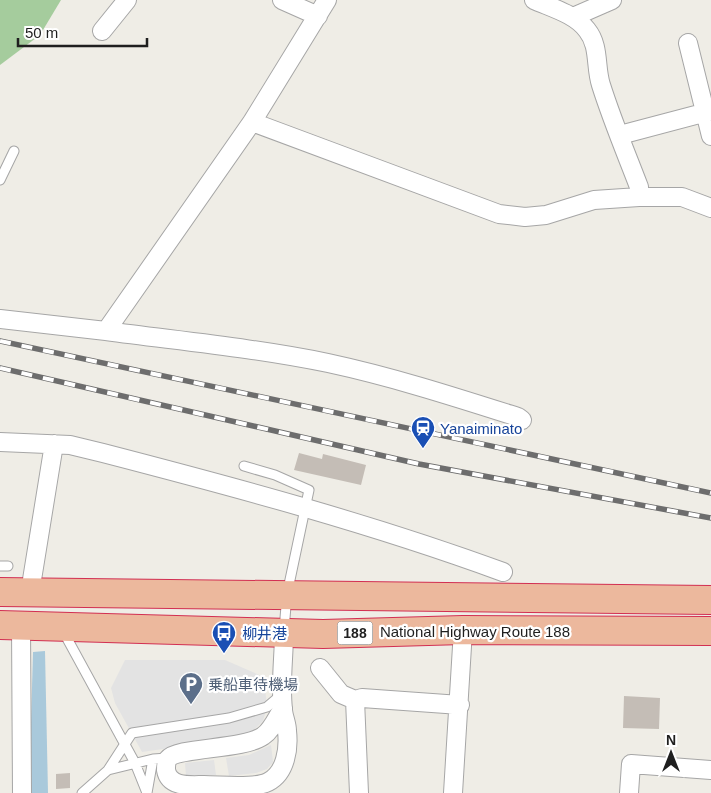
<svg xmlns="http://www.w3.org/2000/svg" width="711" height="793" font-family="Arial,'Noto Sans JP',sans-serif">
	<rect width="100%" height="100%" fill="#efede6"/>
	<!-- forest -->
	<path fill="#a5cc9d" d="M0,0H61L40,35L0,65Z"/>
	<!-- parking -->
	<path fill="#e3e3e3" d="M125,660H225L264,677L267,707L263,721L247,737L142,752L115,703L111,688Z
		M271,745L273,762L267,769L256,773L229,776L226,758L249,755Z
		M214,760L216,775L186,776L185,763Z"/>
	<!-- water -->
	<path fill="#a9c9db" d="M45,651L48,793H29L33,652Z"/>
	<!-- building -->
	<path fill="#c4bdb6" d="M299,453L322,459L323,454L366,465L361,485L294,470Z
		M624,696L660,698L659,729L623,728Z
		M70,773V788L56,789V774Z"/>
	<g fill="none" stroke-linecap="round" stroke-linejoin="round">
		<!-- service casing -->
		<g stroke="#a6a6a6" stroke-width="11">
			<path id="service" d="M0,180L14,151
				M244,466L275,475L309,490L287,594L284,630
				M0,566H8
				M63,631L135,763L147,793
				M108,770L132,733L229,718L267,707L281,695
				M82,793L108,770L153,759L168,758
				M147,793L153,759"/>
		</g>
		<!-- minor casing -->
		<g stroke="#a6a6a6" stroke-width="20">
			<path id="minor" d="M282,0L318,16
				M534,0C552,8 575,14 587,30C600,46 595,67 601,85C612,120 626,153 639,187V197
				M573,17L612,0
				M102,31L127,0
				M688,43L711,136
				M252,122L499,214L525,217L546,215L594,200L639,197H682L711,208
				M620,135L711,111
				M0,319L106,331L252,122L327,0
				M106,331C180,341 255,348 328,363C393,377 455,397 518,417L522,420
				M0,442L70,445L103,453C238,488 372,524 503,572
				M30,592L54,444
				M21,625L22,793
				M320,668L341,694L355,700
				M283,708C277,717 272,730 263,736C243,750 177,747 168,759C166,762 166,766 166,770C169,788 191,785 204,785C221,785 254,789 268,782C286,773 289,748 287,731C287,723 283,716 283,709C280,684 284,657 284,633
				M359,793L355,700L362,698L460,705
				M453,793L463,630
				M629,793L631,764L711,770"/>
		</g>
		<!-- trunk casing -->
		<g stroke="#d22f52" stroke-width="30">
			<path id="trunk" d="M0,592L711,600
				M0,625L323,634L463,630L711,631"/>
		</g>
		<!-- service -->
		<use href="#service" stroke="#fff" stroke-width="9"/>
		<!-- minor -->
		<use href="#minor" stroke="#fff" stroke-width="18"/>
		<!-- trunk -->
		<use href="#trunk" stroke="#ecb89d" stroke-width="28"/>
		<!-- rail casing -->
		<g stroke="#6d6d6d" stroke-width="5.5">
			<path id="rail" d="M0,341L711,493
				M0,368L419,464L711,518"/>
		</g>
		<!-- rail -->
		<use href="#rail" stroke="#fff" stroke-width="4" stroke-dasharray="11" stroke-linecap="butt"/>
	</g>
	<!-- icons -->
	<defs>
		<g id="station-pin" transform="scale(1.25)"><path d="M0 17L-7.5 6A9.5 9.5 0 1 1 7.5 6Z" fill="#1a4fb4" stroke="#fff"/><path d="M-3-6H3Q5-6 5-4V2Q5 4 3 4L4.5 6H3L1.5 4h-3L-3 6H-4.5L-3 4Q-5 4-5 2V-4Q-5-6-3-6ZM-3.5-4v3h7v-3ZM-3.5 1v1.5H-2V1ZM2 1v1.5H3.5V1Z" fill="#fff"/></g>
		<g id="bus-pin" transform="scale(1.25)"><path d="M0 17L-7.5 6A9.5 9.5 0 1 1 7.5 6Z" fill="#1a4fb4" stroke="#fff"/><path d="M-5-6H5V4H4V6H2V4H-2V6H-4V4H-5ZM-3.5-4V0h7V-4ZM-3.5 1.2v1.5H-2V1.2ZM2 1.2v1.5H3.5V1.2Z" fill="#fff"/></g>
		<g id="parking-pin" transform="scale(1.25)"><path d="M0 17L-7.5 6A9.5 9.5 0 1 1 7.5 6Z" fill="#5c6f8a" stroke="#fff"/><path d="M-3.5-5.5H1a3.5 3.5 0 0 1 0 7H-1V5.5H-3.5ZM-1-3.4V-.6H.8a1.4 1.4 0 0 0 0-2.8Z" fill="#fff"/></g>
	</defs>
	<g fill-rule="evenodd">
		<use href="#station-pin" x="423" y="428"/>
		<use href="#bus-pin" x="224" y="633"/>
		<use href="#parking-pin" x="191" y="684"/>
	</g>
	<g text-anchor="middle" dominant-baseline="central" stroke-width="4.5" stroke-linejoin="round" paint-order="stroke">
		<!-- shield labels -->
		<rect fill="#fff" stroke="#626262" stroke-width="1" x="337.5" y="621.5" width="35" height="23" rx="4"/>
		<g font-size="14" font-weight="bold" fill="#1f1f1f">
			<text x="355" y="633">188</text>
		</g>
		<!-- transit labels -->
		<g font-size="15" fill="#164399" stroke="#fff" text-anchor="start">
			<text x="440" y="428">Yanaiminato</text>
			<text x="242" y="633">柳井港</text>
		</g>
		<!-- street labels -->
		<g font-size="15" fill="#1f1f1f" stroke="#fff">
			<text x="475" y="631">National Highway Route 188</text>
		</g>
		<!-- service labels -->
		<g font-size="15" fill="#4e5e75" stroke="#fff" text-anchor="start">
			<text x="208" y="684">乗船車待機場</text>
		</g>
	</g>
	<!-- north arrow -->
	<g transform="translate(671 753)" stroke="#ffffff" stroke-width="4" paint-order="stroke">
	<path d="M0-4L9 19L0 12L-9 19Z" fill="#1f1f1f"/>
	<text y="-8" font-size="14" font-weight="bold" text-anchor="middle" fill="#1f1f1f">N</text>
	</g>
	<!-- scale -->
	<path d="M18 38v8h129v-8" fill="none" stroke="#1f1f1f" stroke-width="2.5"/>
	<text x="25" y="38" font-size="15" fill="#1f1f1f" stroke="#ffffff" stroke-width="4" paint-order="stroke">50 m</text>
</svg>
